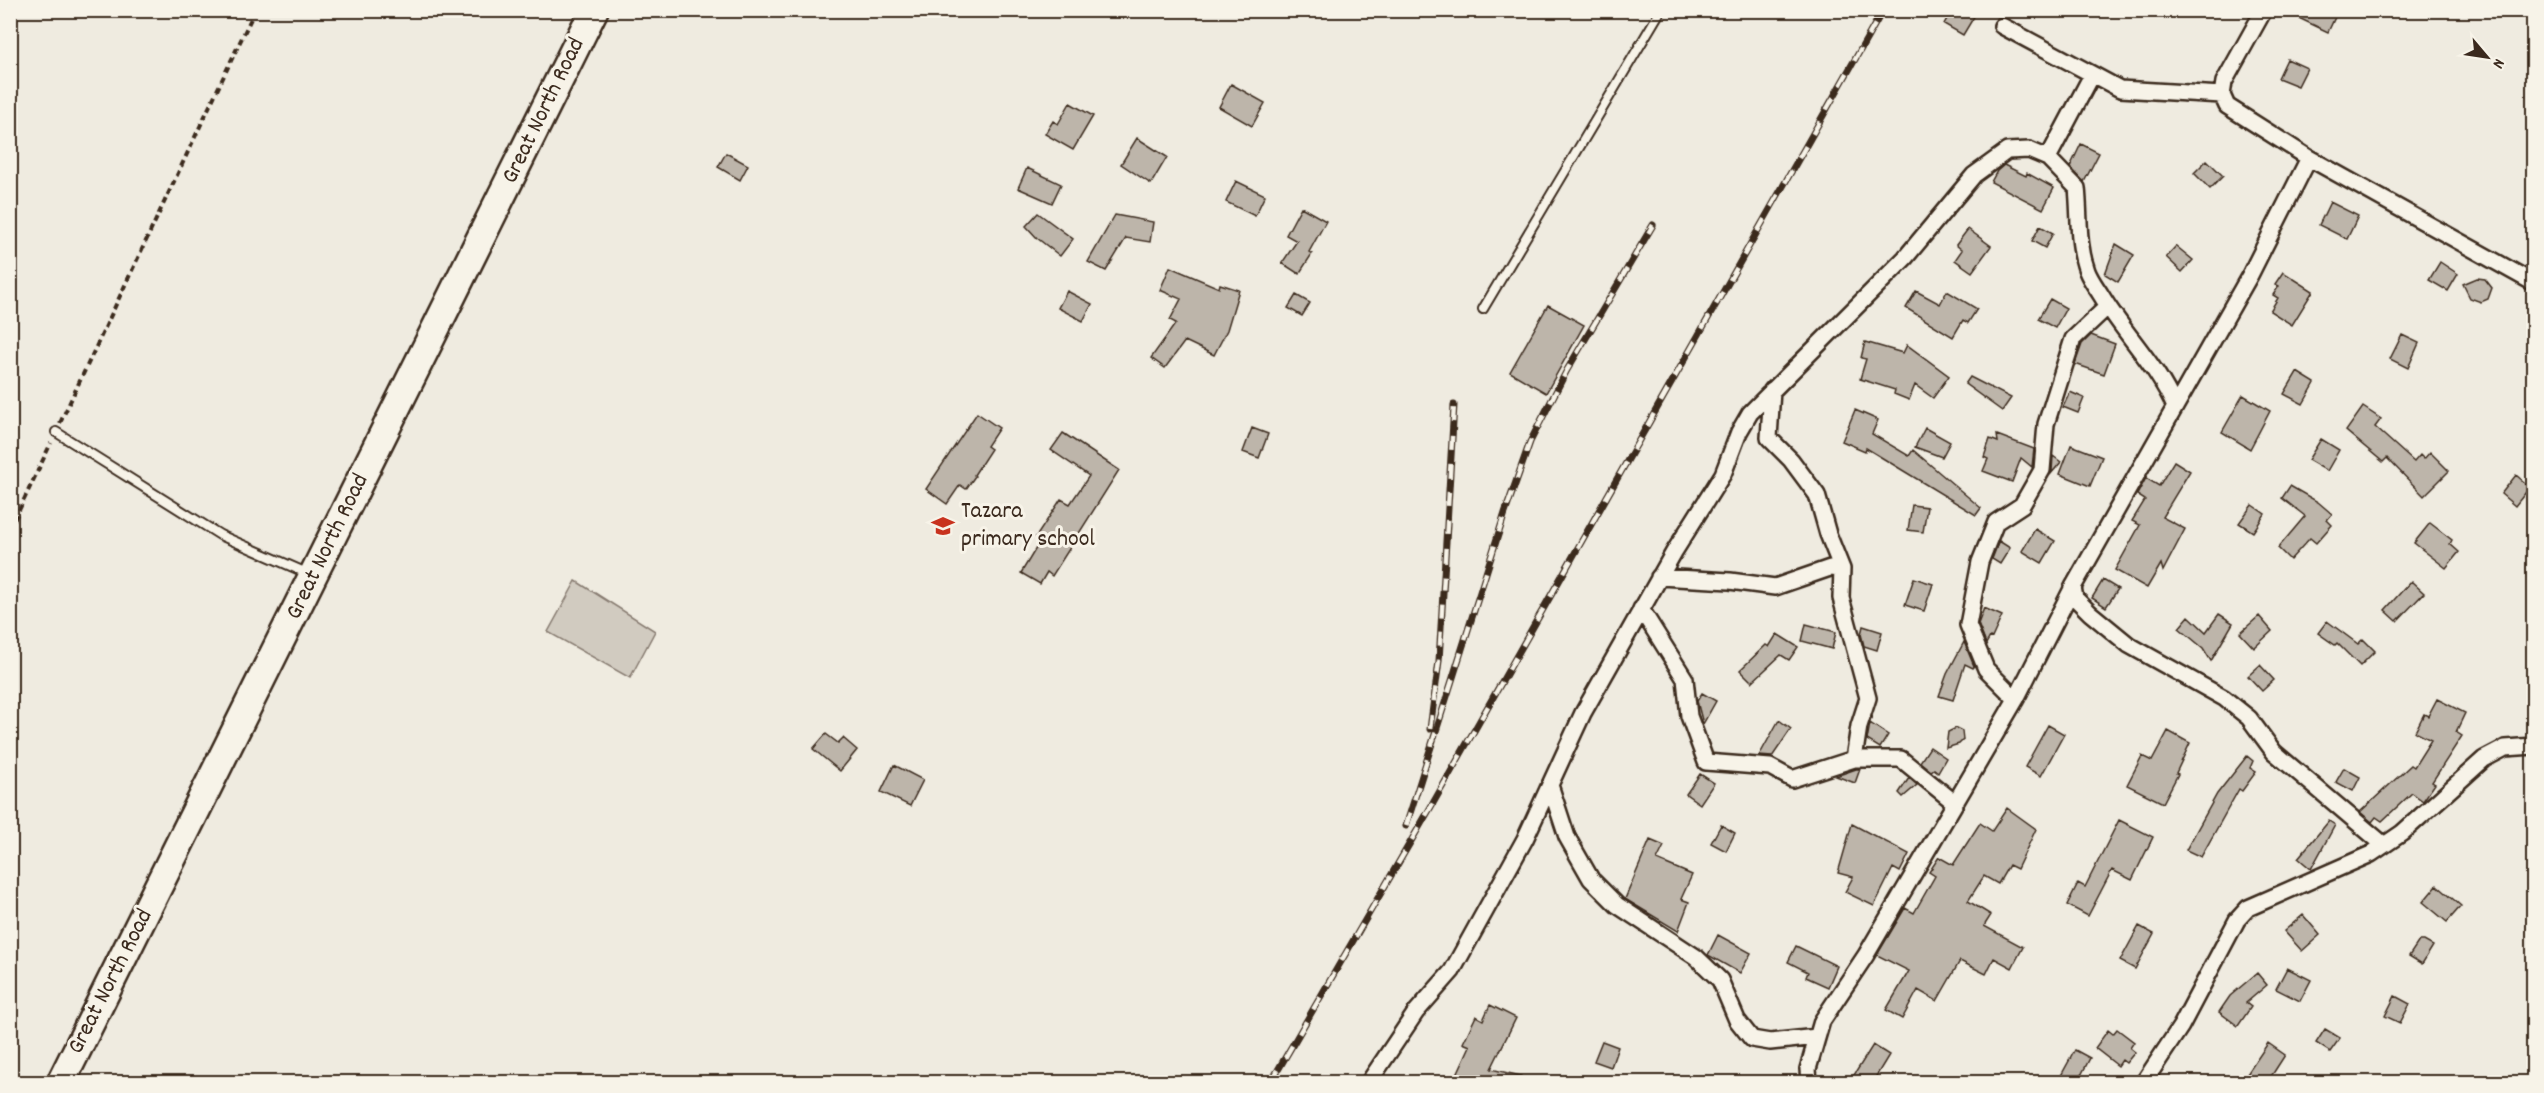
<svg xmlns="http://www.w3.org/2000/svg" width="2544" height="1093" font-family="Dekko,sans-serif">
	<rect width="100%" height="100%" fill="#efebe0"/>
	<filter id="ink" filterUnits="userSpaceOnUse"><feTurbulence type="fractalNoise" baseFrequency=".0167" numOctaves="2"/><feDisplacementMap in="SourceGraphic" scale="12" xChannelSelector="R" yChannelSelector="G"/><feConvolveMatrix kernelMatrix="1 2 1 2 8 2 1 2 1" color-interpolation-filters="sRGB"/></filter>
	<g filter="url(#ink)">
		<!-- green -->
		<path fill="#d1cbc0" stroke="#867a6f" stroke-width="1.5" d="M576,581L655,631L630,678L548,632Z"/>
		<!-- building -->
		<path fill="#bdb5aa" stroke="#3b2a1e" stroke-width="1.5" d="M1952,10H1978L1963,35L1944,24Z
			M2282,10H2326L2336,15L2328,32Z
			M2287,59L2307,68L2298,86L2278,78Z
			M1231,84L1265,103L1252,126L1219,107Z
			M1070,103L1093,116L1073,150L1045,134L1053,121L1058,124Z
			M1137,138L1167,157L1151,184L1121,164Z
			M2081,144L2099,153L2084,182L2070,167Z
			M726,153L748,165L740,180L718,167Z
			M2207,160L2223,176L2210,189L2194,173Z
			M2004,165L2026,176L2027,173L2054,188L2043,209L1991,182L1997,171Z
			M1027,168L1061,184L1052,203L1018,188Z
			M1236,181L1265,195L1255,216L1226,202Z
			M2330,202L2358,216L2347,239L2319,225Z
			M1301,207L1326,221L1309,252L1312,254L1299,274L1282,263L1297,241L1286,235Z
			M1038,213L1073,239L1060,256L1037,238L1026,226Z
			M1115,215L1153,222L1150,242L1126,238L1106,271L1088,262Z
			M2040,226L2053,233L2045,248L2032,241Z
			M1968,229L1991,246L1972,272L1955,260L1962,250L1956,245Z
			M2116,244L2134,255L2118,282L2105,274Z
			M2176,246L2193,260L2182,272L2166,257Z
			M2440,262L2458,274L2448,291L2429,280Z
			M1170,267L1219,288L1220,284L1239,290L1227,330L1214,355L1185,341L1165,368L1151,358L1176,323L1170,320L1181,299L1160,290Z
			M2283,272L2313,291L2292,325L2270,311L2278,298L2273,295L2279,286L2275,284Z
			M2477,278L2485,279L2492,288L2488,299L2481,302L2470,298L2463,284Z
			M1067,291L1092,304L1083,321L1058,308Z
			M1916,291L1940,304L1947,291L1977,309L1968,323L1963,320L1953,337L1906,308Z
			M1296,295L1310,303L1302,316L1288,308Z
			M2050,299L2066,308L2055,328L2038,319Z
			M1548,305L1584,325L1546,393L1510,372Z
			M2091,335L2115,344L2104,374L2075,364L2082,344Z
			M2402,335L2419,343L2408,368L2390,359Z
			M1865,342L1903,353L1907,345L1949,376L1933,398L1915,385L1909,400L1894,394L1895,390L1860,379L1866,359L1861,358Z
			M2297,372L2315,383L2303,404L2284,394Z
			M1970,377L2011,398L2002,411L1965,384Z
			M2070,392L2084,398L2078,413L2063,407Z
			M2243,395L2270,411L2250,449L2222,432Z
			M2363,407L2381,419L2375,427L2414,462L2420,455L2424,459L2430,452L2449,471L2424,496L2387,458L2383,462L2346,431Z
			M1855,410L1878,420L1872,434L1909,456L1913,450L1981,508L1976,515L1866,448L1865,451L1842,441Z
			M977,413L999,428L987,446L991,449L974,475L975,476L966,489L960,485L947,504L926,489Z
			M1252,428L1268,434L1259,458L1243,452Z
			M1925,428L1950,442L1942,457L1915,447Z
			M1063,433L1119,470L1052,576L1047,572L1040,584L1021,573L1041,540L1036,537L1061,499L1070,504L1089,476L1051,450Z
			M1997,435L2034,449L2032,467L2021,458L2012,482L1983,471L1988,459L1984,457L1990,439L1998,442Z
			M2321,439L2339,450L2327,471L2308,460Z
			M2071,445L2102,457L2090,486L2060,474Z
			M2053,456L2061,462L2050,475L2052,471Z
			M2174,461L2190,471L2162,517L2185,529L2163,571L2161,564L2147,588L2115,570L2140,525L2132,521L2145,500L2137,495L2146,478L2159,486Z
			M2516,475L2530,487L2515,506L2501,494Z
			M2290,486L2318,502L2332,514L2327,520L2332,525L2316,543L2310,538L2290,560L2278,548L2305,516L2282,498Z
			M1912,505L1927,507L1923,532L1908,530Z
			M2252,505L2265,514L2253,532L2239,523Z
			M2430,523L2452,540L2450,544L2459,552L2446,568L2414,543Z
			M2035,529L2055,541L2042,563L2022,551Z
			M1999,541L2010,548L2000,564L1992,559Z
			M1914,578L1933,584L1924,611L1905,605Z
			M2103,580L2118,589L2106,607L2092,598Z
			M2411,581L2424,593L2397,621L2385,610Z
			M1984,608L2002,616L1992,638L1990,637L1986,644L1978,624Z
			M2219,614L2233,623L2211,661L2203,648L2179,628L2189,616L2206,632Z
			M2259,616L2272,631L2254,648L2240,633Z
			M2327,621L2358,644L2363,639L2375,651L2360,666L2337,643L2335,645L2318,633Z
			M1806,624L1836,632L1832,649L1802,641Z
			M1863,626L1882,632L1877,650L1864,646L1861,634Z
			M1777,634L1798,647L1789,660L1781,655L1752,682L1740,670L1766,645L1769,647Z
			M1964,642L1974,666L1973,668L1965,664L1953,700L1939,696L1947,674Z
			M2260,665L2274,680L2262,691L2248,676Z
			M1702,693L1716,701L1703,724L1697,701Z
			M2437,699L2465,713L2456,732L2462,736L2432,782L2435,784L2423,801L2412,793L2382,821L2376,817L2372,822L2360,812L2411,765L2414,767L2431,740L2415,732L2424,714L2428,716Z
			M1779,720L1791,729L1772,757L1759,756Z
			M1870,723L1888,735L1880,748L1867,740Z
			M2048,725L2064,734L2041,776L2025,767Z
			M1956,728L1962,731L1963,740L1959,744L1946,748L1948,732Z
			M2168,731L2190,743L2176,773L2178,774L2163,803L2127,785L2142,756L2152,761Z
			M826,734L838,743L843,738L857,750L840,771L813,749Z
			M1930,747L1946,758L1938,772L1934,769L1931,771L1920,762Z
			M2247,756L2253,761L2250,768L2256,772L2242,791L2239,789L2201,857L2186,850L2217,794Z
			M894,765L923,780L910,806L881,792Z
			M2344,768L2360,777L2353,791L2336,782Z
			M1856,769H1860L1855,783L1836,776Z
			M1700,774L1714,783L1700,804L1686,794Z
			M1909,778L1917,785L1903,797L1899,793Z
			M2007,808L2036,829L2017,869L2009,865L1998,884L1984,876L1968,901L1991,915L1984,926L2023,947L2012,968L1994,958L1986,974L1960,961L1937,1001L1918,990L1902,1019L1886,1010L1909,971L1877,955L1905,908L1914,913L1935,876L1929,872L1939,857L1953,865L1980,823L1992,831Z
			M2119,820L2153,837L2132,880L2112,870L2088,916L2067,905L2078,883L2085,887Z
			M2329,821L2335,825L2311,869L2298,858Z
			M1852,824L1909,854L1900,872L1893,868L1874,906L1845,892L1853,877L1838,873Z
			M1721,825L1735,833L1726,851L1711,843Z
			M1650,840L1664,846L1657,860L1692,875L1681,899L1689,902L1678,931L1625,899Z
			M2437,885L2461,906L2447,922L2423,902Z
			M2303,915L2320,935L2302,951L2284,931Z
			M2139,926L2154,934L2135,969L2120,961Z
			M1718,935L1751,953L1740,973L1708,955Z
			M2419,941H2424L2433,946L2422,964L2409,956Z
			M1796,946L1837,966L1828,987L1806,977L1808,972L1788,962Z
			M2287,968L2311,980L2300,1001L2276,989Z
			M2257,973L2267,985L2246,1003L2251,1007L2238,1026L2219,1012L2230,996Z
			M2395,996L2410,1004L2400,1023L2385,1016Z
			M1490,1005L1516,1018L1491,1069L1521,1076V1083H1453L1470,1046L1463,1043L1476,1016L1483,1020Z
			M2117,1029L2134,1042L2130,1048L2135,1052L2126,1063L2122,1060L2118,1066L2095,1048L2108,1030L2113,1034Z
			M2325,1029L2340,1038L2330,1052L2316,1043Z
			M1602,1041L1618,1047L1611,1067L1594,1061Z
			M2268,1043L2285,1055L2274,1072L2266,1083H2241Z
			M1873,1045L1889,1055L1872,1083H1849Z
			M2075,1050L2090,1058L2077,1083H2057Z"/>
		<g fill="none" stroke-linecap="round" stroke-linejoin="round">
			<!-- lane casing -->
			<g stroke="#3b2a1e" stroke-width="12">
				<path id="lane" d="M1483,309L1661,10
					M56,432L220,535L309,574"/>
			</g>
			<!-- street casing -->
			<g stroke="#3b2a1e" stroke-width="20">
				<path id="street" d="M2264,10L2224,82L2222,95L2227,106L2309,158L2534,283
					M2002,26L2120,89L2222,95
					M2048,158L2092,75
					M1772,390L1769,438L1791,460L1817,495L1828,534L1842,569
					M1659,577L1730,581L1775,587L1830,568L1842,569L1841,598L1868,698L1859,726L1854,759
					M2073,587L2075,598L2090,613L2129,645L2224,698L2249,718L2274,752L2384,845
					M1641,609L1685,679L1689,716L1706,762L1770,767L1792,779L1854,759H1901L1955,803
					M2016,699L1986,669L1968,625L1980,562L1996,522L2022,505L2042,470L2046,424L2073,339L2108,306
					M1550,785L1567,837L1591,879L1617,905L1696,957L1720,980L1737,1020L1752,1039L1770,1042L1817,1037
					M1369,1082L1416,1012L1452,971L1525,839L1583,713L1674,552L1723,474L1739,432L1750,413L1905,258L1974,175L2007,151L2029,150L2048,158L2077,188C2080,216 2077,244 2087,271C2090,279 2096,287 2101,295C2124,334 2157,365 2175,407
					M1809,1082L1808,1069L1822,1021L1866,955L2016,699L2073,587L2250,275L2309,158
					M2144,1082L2181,1026L2237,920L2248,908L2371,854L2402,833L2484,759L2505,748L2534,746"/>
			</g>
			<!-- highway casing -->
			<g stroke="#3b2a1e" stroke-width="32">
				<path id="highway" d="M61,1082L594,10"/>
			</g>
			<!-- path -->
			<path stroke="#3b2a1e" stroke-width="4" stroke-dasharray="6 4.5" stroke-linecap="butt" d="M60,423L255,10
				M10,529L51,443"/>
			<!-- lane -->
			<use href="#lane" stroke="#f7f3e8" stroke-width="8"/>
			<!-- street -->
			<use href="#street" stroke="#f7f3e8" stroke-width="15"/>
			<!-- highway -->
			<use href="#highway" stroke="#f7f3e8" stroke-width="27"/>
			<!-- rail casing -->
			<g stroke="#3b2a1e" stroke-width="7">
				<path id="rail" d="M1430,729L1439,661L1454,405
					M1406,826L1505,513L1530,442L1567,370L1653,225
					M1271,1082L1432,805L1883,10"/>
			</g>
			<!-- rail -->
			<use href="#rail" stroke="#f7f3e8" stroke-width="4.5" stroke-dasharray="14" stroke-linecap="butt"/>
		</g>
	</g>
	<!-- icons -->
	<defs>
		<g id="school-bare" transform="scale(1.8)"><path d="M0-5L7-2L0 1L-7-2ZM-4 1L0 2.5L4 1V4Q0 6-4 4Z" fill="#c8321e" stroke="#f7f3e8" stroke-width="2.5" paint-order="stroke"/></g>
	</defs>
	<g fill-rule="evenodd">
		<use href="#school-bare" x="943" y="526"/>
	</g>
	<g text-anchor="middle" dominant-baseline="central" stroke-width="6" stroke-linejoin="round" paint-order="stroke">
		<!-- street labels -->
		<g font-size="24" fill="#3b2a1e" stroke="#f7f3e8">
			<text transform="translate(544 111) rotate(-64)">Great North Road</text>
			<text transform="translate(328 547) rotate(-64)">Great North Road</text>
			<text transform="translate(111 982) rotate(-63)">Great North Road</text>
		</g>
		<!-- poi labels -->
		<g font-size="24" fill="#3b2a1e" stroke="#f7f3e8" text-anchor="start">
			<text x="961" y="512">Tazara<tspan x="961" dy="28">primary school</tspan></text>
		</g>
	</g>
	<!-- margin -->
	<rect width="2544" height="1093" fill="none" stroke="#f7f3e8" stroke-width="36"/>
	<rect x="18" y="18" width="2508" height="1057" fill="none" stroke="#3b2a1e" stroke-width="2" filter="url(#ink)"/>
	<!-- north arrow -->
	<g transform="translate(2487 57) rotate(119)" stroke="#f7f3e8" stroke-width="4.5" paint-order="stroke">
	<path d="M0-4.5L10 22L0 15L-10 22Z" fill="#3b2a1e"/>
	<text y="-9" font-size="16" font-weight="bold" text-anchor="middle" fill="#3b2a1e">N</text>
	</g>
</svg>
